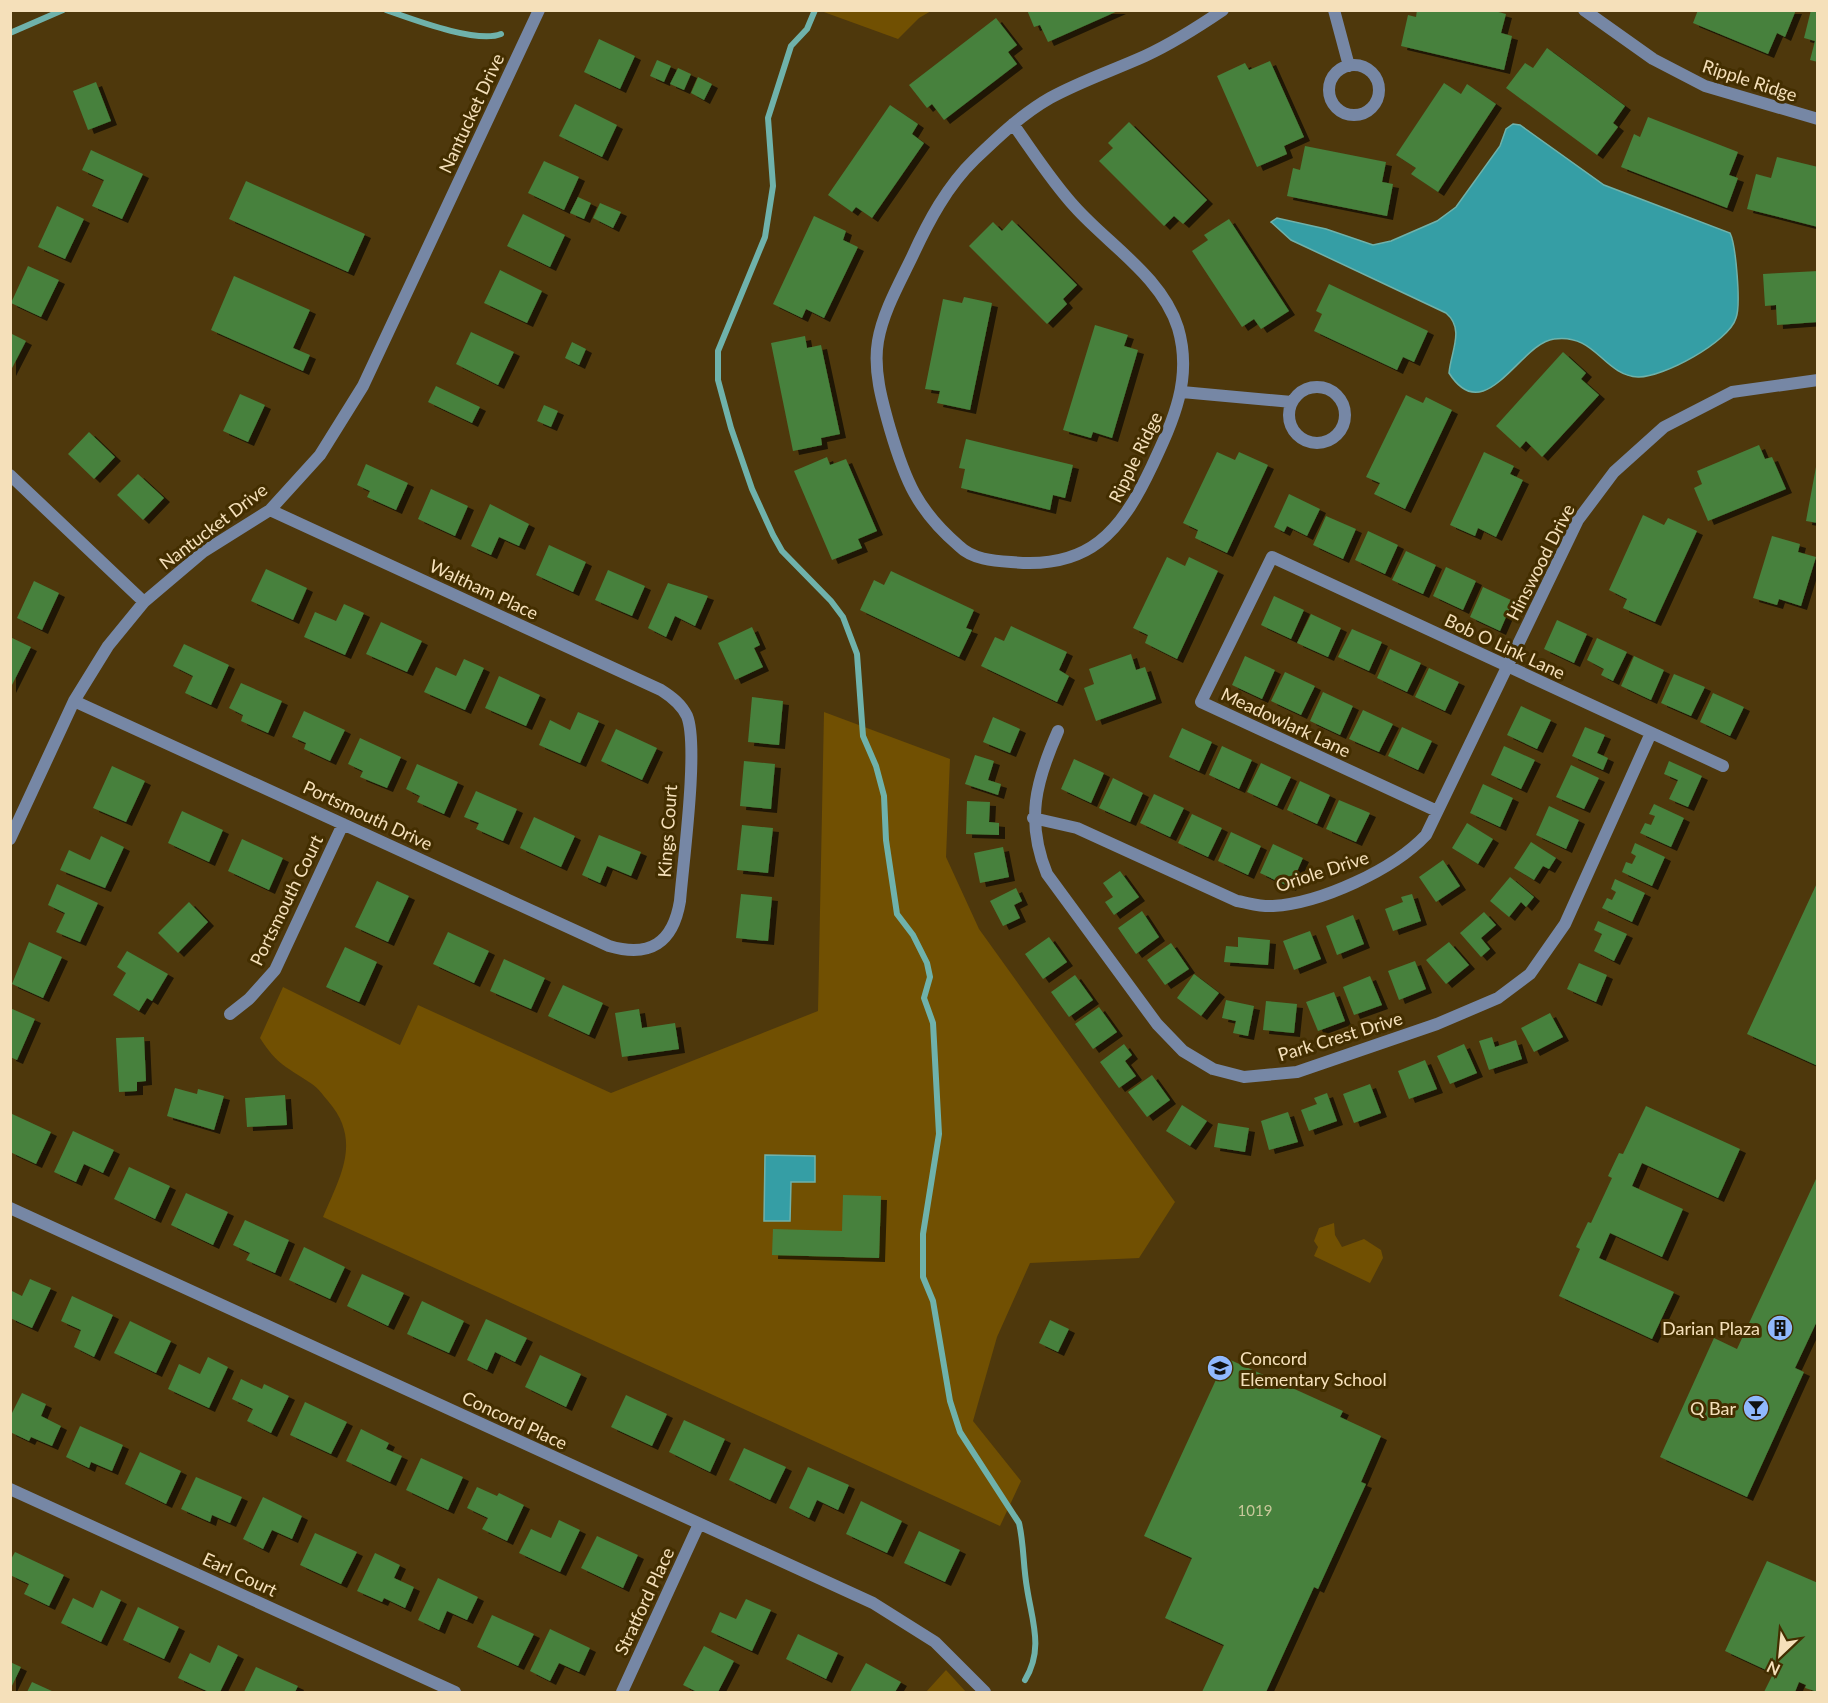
<svg xmlns="http://www.w3.org/2000/svg" width="1828" height="1703" font-family="Lato,sans-serif">
	<defs>
		<filter id="shadow"><feDropShadow dx="6" dy="4" stdDeviation="0" flood-color="#0009"/></filter>
	</defs>
	<rect width="100%" height="100%" fill="#4e380c"/>
	<!-- green -->
	<path fill="#715002" d="M821,11L931,10V11L919,18L898,39Z
		M824,712L950,759L946,857L979,929L1175,1202L1139,1258L1030,1263L997,1337L973,1421L1021,1481L1000,1526L323,1217C341,1175 362,1140 328,1101C323,1095 318,1088 312,1084C287,1067 277,1065 260,1038L283,987L400,1045L418,1005L611,1093L818,1011Z
		M1334,1223L1335,1235L1342,1247L1364,1239L1381,1250L1383,1258L1370,1283L1314,1256L1318,1247L1314,1241L1319,1228Z
		M946,1670L966,1692H926Z"/>
	<!-- water -->
	<path fill="#359ea5" stroke="#6fb2ab" stroke-width="1.5" d="M1513,124L1520,125L1604,185L1730,233C1736,245 1741,305 1736,318C1729,342 1662,378 1638,377C1603,375 1596,333 1554,339C1520,343 1485,430 1449,373C1451,351 1465,329 1446,313L1291,240L1271,222L1277,218L1326,229L1373,245L1391,241L1437,221L1456,207L1500,146L1506,129Z
		M765,1155L815,1156V1182H791L790,1221H764Z"/>
	<g fill="none" stroke-linecap="round" stroke-linejoin="round">
		<!-- stream -->
		<path stroke="#6fb2ab" stroke-width="6" d="M386,10C412,19 477,44 501,34
			M815,10L807,29L791,46L768,118L773,186L765,237L718,351V380L731,428L752,489L773,535L782,551L831,601L843,617L857,654L863,736L876,766L884,796L886,840L897,914L913,935L927,963L930,977L924,998L933,1023L939,1134L923,1234V1277L933,1301L950,1401L960,1432L1019,1523C1024,1544 1023,1566 1027,1588C1032,1621 1044,1649 1025,1680
			M10,33L63,10"/>
	</g>
	<!-- building -->
	<path fill="#46813d" filter="url(#shadow)" d="M1027,10H1120L1048,42L1040,25L1034,27Z
		M1417,10H1491L1506,14L1501,33L1512,36L1504,70L1401,46L1408,15L1416,17Z
		M1698,10H1796L1785,37L1777,33L1768,54L1693,23Z
		M1811,10H1818V62L1810,60L1815,41L1804,38Z
		M996,18L1017,45L1008,52L1017,64L944,120L932,104L927,108L909,85Z
		M599,39L635,56L620,89L584,72Z
		M1547,48L1625,106L1613,123L1618,127L1597,155L1506,88L1525,63L1533,68Z
		M657,60L671,66L664,82L650,76Z
		M1270,61L1304,137L1284,146L1287,154L1257,167L1217,76L1245,63L1249,70Z
		M678,68L691,74L684,90L670,84Z
		M698,77L712,84L704,100L691,93Z
		M96,82L111,121L88,130L73,91Z
		M1444,83L1461,94L1467,84L1496,104L1438,192L1411,174L1416,168L1396,155Z
		M575,104L617,125L602,157L559,136Z
		M890,105L918,124L912,134L924,143L872,218L856,207L852,212L828,195Z
		M1648,117L1738,152L1729,175L1738,178L1727,208L1621,167L1634,134L1640,137Z
		M1129,122L1207,200L1183,224L1174,216L1164,226L1099,161L1113,148L1108,143Z
		M1305,146L1386,162L1382,182L1393,184L1387,216L1287,196L1293,168L1300,170Z
		M91,150L143,174L122,219L92,206L104,180L82,170Z
		M1777,157L1818,167V227L1747,209L1756,174L1771,178Z
		M544,161L579,177L564,210L528,193Z
		M246,181L365,234L348,272L229,219Z
		M578,197L591,203L584,219L570,213Z
		M600,203L621,212L613,228L593,218Z
		M57,206L84,219L65,259L38,247Z
		M523,214L565,235L550,267L507,246Z
		M814,216L846,231L843,240L858,247L824,318L806,309L802,318L773,304Z
		M1229,219L1289,311L1261,329L1254,319L1242,327L1192,251L1208,240L1204,235Z
		M1012,220L1077,285L1063,299L1067,304L1047,324L969,246L993,222L1002,231Z
		M28,266L59,280L41,317L11,303Z
		M500,270L542,291L527,323L484,303Z
		M1818,271V322L1777,325L1776,305L1765,306L1763,274Z
		M234,276L310,310L293,348L310,355L303,371L211,330Z
		M1329,284L1428,331L1414,362L1403,357L1397,370L1314,331L1322,314L1316,311Z
		M964,297L992,303L970,410L937,403L940,391L925,389L943,299L962,303Z
		M1095,325L1128,335L1124,346L1138,350L1112,438L1093,432L1091,438L1063,430Z
		M471,332L514,352L498,385L456,364Z
		M10,333L26,341L10,372Z
		M805,336L807,348L821,345L840,434L821,438L822,445L793,451L771,343Z
		M572,342L586,349L579,365L565,358Z
		M1563,352L1586,373L1581,379L1599,395L1542,457L1526,441L1520,448L1496,426Z
		M436,386L480,407L472,423L428,402Z
		M240,394L265,405L248,442L223,431Z
		M1406,395L1423,403L1426,397L1452,410L1405,509L1374,494L1380,483L1366,477Z
		M544,405L558,411L551,427L537,421Z
		M89,432L115,457L94,479L68,454Z
		M966,439L1073,465L1065,498L1053,495L1050,510L961,488L965,469L959,468Z
		M1759,445L1765,459L1772,457L1786,489L1708,521L1694,488L1702,484L1697,471Z
		M1217,452L1235,460L1239,452L1268,465L1227,553L1195,538L1198,530L1183,523Z
		M1484,452L1514,466L1510,474L1523,480L1496,537L1478,528L1475,536L1450,525Z
		M827,457L830,465L846,459L877,531L858,539L862,548L832,560L794,471Z
		M366,464L408,483L396,510L367,497L370,491L357,485Z
		M1816,467H1818V523L1806,521Z
		M138,474L164,498L143,520L117,495Z
		M431,489L468,506L455,536L418,519Z
		M1289,494L1320,509L1307,536L1287,526L1284,532L1274,527Z
		M490,504L529,524L519,546L499,537L491,555L471,546Z
		M1643,515L1664,525L1668,518L1697,531L1655,622L1623,608L1627,599L1609,590Z
		M1326,516L1356,529L1343,559L1313,545Z
		M1368,531L1398,545L1385,574L1355,560Z
		M1772,536L1800,544L1798,552L1816,557L1801,606L1779,599L1777,605L1753,598Z
		M549,545L586,562L573,592L536,575Z
		M1406,551L1436,565L1423,594L1392,580Z
		M1167,557L1185,566L1189,557L1218,571L1177,659L1145,643L1148,635L1133,628Z
		M1446,567L1476,581L1463,610L1433,596Z
		M266,569L307,588L293,620L251,601Z
		M608,570L645,586L632,616L595,600Z
		M891,571L974,610L966,628L972,630L959,657L860,610L874,580L884,585Z
		M34,581L59,593L42,630L17,618Z
		M668,583L708,596L695,626L675,616L666,637L648,628Z
		M1483,587L1513,601L1500,631L1470,617Z
		M1274,596L1304,610L1291,639L1261,625Z
		M344,604L364,613L345,655L304,637L315,612L336,621Z
		M1311,614L1341,628L1328,657L1297,643Z
		M1557,620L1587,634L1574,663L1544,649Z
		M381,622L422,641L407,672L366,654Z
		M1011,626L1067,652L1059,670L1069,676L1057,702L981,666L995,637L1004,641Z
		M752,627L760,645L754,648L763,667L735,680L718,643Z
		M1352,629L1382,642L1369,671L1338,657Z
		M10,637L31,647L10,689Z
		M1597,638L1627,652L1613,681L1601,675L1604,669L1587,660Z
		M184,644L229,665L211,705L185,693L193,676L173,666Z
		M1390,649L1421,663L1407,692L1377,678Z
		M1131,654L1136,670L1145,667L1156,699L1096,721L1084,688L1094,684L1089,669Z
		M1245,656L1275,670L1262,699L1232,685Z
		M1634,656L1664,670L1651,700L1621,686Z
		M464,659L484,668L465,710L424,692L436,667L456,676Z
		M1429,668L1459,682L1445,711L1415,697Z
		M1285,672L1315,686L1301,715L1271,701Z
		M1674,674L1705,687L1691,716L1661,703Z
		M499,676L540,695L526,726L485,708Z
		M241,683L282,701L268,733L241,721L243,715L229,708Z
		M1323,692L1353,706L1340,735L1310,721Z
		M1713,693L1744,707L1730,736L1700,722Z
		M752,697L783,701L779,745L748,742Z
		M1521,706L1551,720L1537,749L1507,735Z
		M1363,710L1393,724L1379,752L1349,739Z
		M304,711L345,730L330,761L304,749L306,743L292,737Z
		M578,712L599,721L580,763L539,745L550,720L570,730Z
		M993,717L1020,729L1010,753L983,742Z
		M1402,727L1432,741L1418,770L1388,756Z
		M1585,727L1605,735L1597,753L1608,758L1603,770L1572,756Z
		M1182,728L1212,742L1199,771L1169,757Z
		M616,729L657,748L642,780L601,761Z
		M360,738L401,757L387,788L360,777L363,771L348,764Z
		M1222,746L1252,760L1239,789L1209,775Z
		M1504,746L1535,760L1521,789L1491,775Z
		M975,755L994,761L988,780L1001,784L998,795L965,784Z
		M1074,759L1104,773L1091,803L1061,789Z
		M744,761L775,764L771,809L740,806Z
		M1669,761L1702,776L1688,807L1669,799L1678,780L1664,774Z
		M1261,763L1291,777L1277,806L1247,792Z
		M417,764L458,782L444,814L417,802L420,796L406,789Z
		M1571,765L1599,778L1584,809L1556,797Z
		M112,766L145,781L126,822L93,808Z
		M1113,778L1143,793L1130,822L1099,808Z
		M1300,781L1330,795L1317,824L1287,810Z
		M1483,784L1513,798L1500,827L1470,813Z
		M476,791L517,809L503,841L476,829L479,823L464,817Z
		M1154,794L1184,808L1170,837L1140,823Z
		M1339,800L1370,813L1356,842L1326,829Z
		M967,801L990,802L989,822L999,823V835L966,834Z
		M1654,804L1684,818L1671,847L1640,833L1645,823L1651,825L1655,816L1649,814Z
		M1549,806L1579,820L1566,849L1536,835Z
		M182,811L223,830L209,862L168,843Z
		M1192,814L1222,828L1208,857L1178,843Z
		M534,817L575,836L561,867L520,848Z
		M1467,823L1493,839L1478,864L1452,848Z
		M742,825L773,828L768,873L737,870Z
		M1231,832L1261,846L1248,875L1218,861Z
		M599,835L641,852L631,876L607,866L600,883L582,875Z
		M101,836L124,847L105,888L60,870L69,850L90,860Z
		M242,839L283,858L269,890L228,871Z
		M1531,842L1556,858L1549,869L1543,866L1534,880L1514,868Z
		M1635,843L1665,857L1652,886L1622,872L1626,862L1632,864L1636,856L1631,853Z
		M1273,844L1303,858L1290,887L1260,873Z
		M1003,847L1009,877L980,883L974,853Z
		M1443,860L1460,886L1436,902L1419,877Z
		M1120,871L1139,897L1114,915L1105,902L1113,897L1103,883Z
		M1510,877L1534,897L1526,907L1521,902L1509,917L1490,901Z
		M1615,879L1645,893L1632,922L1602,908L1607,898L1612,900L1616,892L1611,889Z
		M377,881L409,896L388,942L355,927Z
		M1818,881V1066L1747,1034Z
		M57,884L98,903L80,942L56,932L65,913L48,905Z
		M1016,888L1022,901L1014,905L1020,918L1003,926L990,901Z
		M741,894L772,897L768,941L736,938Z
		M1412,894L1421,921L1393,931L1385,909L1403,902L1401,897Z
		M189,902L208,922L178,953L158,933Z
		M1142,911L1159,937L1136,954L1118,928Z
		M1484,912L1496,925L1481,938L1490,949L1481,957L1460,933Z
		M1353,915L1364,944L1337,955L1326,926Z
		M1598,921L1627,934L1614,961L1594,951L1602,934L1594,930Z
		M1310,931L1321,959L1294,970L1283,941Z
		M448,932L489,951L474,983L433,964Z
		M1049,937L1067,962L1043,979L1025,954Z
		M1238,937L1270,940L1268,965L1224,962L1226,946L1238,947Z
		M29,942L62,957L43,998L12,984Z
		M1449,942L1469,965L1446,984L1426,960Z
		M1171,943L1189,969L1165,985L1147,960Z
		M345,947L377,962L359,1002L326,987Z
		M127,951L168,974L152,1001L147,998L139,1011L113,995L126,973L117,967Z
		M504,959L545,978L531,1009L490,991Z
		M1415,961L1426,989L1399,1000L1388,971Z
		M1579,963L1607,975L1596,1002L1567,989Z
		M1194,974L1219,993L1201,1016L1177,998Z
		M1075,975L1093,1000L1069,1017L1051,992Z
		M1370,976L1382,1005L1354,1015L1343,987Z
		M563,985L603,1003L589,1035L548,1016Z
		M1334,992L1345,1021L1318,1031L1306,1002Z
		M1226,1000L1254,1006L1248,1036L1233,1033L1236,1021L1222,1018Z
		M1266,1001L1297,1004L1294,1033L1263,1030Z
		M1099,1007L1117,1032L1093,1049L1075,1024Z
		M10,1008L35,1019L17,1060L10,1057Z
		M639,1009L642,1028L675,1023L679,1049L622,1057L615,1013Z
		M1550,1013L1563,1037L1534,1052L1521,1028Z
		M144,1037L146,1081L137,1082V1091L119,1092L116,1038Z
		M1492,1037L1495,1047L1516,1040L1522,1059L1489,1070L1479,1041Z
		M1124,1044L1132,1055L1125,1061L1136,1076L1119,1088L1100,1062Z
		M1464,1044L1477,1073L1450,1084L1437,1056Z
		M1425,1060L1437,1089L1409,1099L1398,1071Z
		M1152,1075L1170,1100L1147,1117L1128,1092Z
		M1370,1084L1381,1113L1354,1123L1343,1094Z
		M175,1088L197,1094L198,1089L224,1096L214,1130L167,1116Z
		M1327,1093L1337,1121L1309,1131L1301,1110L1317,1104L1314,1098Z
		M285,1095L287,1125L247,1127L245,1098Z
		M1182,1105L1207,1121L1190,1146L1166,1131Z
		M1646,1106L1740,1149L1718,1198L1642,1163L1632,1186L1683,1209L1662,1257L1610,1233L1599,1258L1674,1292L1652,1339L1559,1296L1580,1249L1576,1247L1588,1222L1591,1223L1612,1178L1608,1176L1619,1153L1623,1154Z
		M1288,1112L1298,1142L1269,1150L1261,1121Z
		M10,1113L51,1132L36,1164L10,1152Z
		M1218,1123L1249,1128L1245,1152L1214,1147Z
		M73,1131L114,1150L103,1173L84,1164L76,1182L54,1172Z
		M129,1167L170,1186L155,1219L114,1199Z
		M1816,1179L1818,1319L1795,1368L1804,1372L1747,1497L1660,1457L1714,1338L1737,1349Z
		M186,1193L228,1212L213,1245L171,1225Z
		M843,1195L881,1196L879,1258L772,1255L773,1229L842,1231Z
		M245,1220L289,1240L275,1273L246,1260L250,1253L233,1245Z
		M304,1247L345,1267L330,1299L289,1280Z
		M362,1274L404,1293L388,1326L347,1306Z
		M30,1279L51,1288L32,1328L10,1318V1290L22,1296Z
		M72,1296L113,1315L94,1357L74,1347L81,1330L61,1321Z
		M422,1301L464,1321L449,1353L407,1334Z
		M486,1319L527,1338L515,1362L495,1352L487,1370L467,1360Z
		M1050,1320L1069,1329L1058,1352L1039,1343Z
		M130,1321L171,1341L156,1373L114,1353Z
		M540,1355L581,1374L566,1407L525,1387Z
		M208,1357L228,1367L209,1408L168,1389L179,1364L200,1374Z
		M1226,1358L1343,1411L1340,1417L1381,1436L1361,1482L1366,1484L1318,1589L1314,1587L1266,1692H1202L1224,1645L1165,1618L1192,1558L1144,1536Z
		M241,1379L262,1389L264,1384L289,1396L271,1433L247,1421L253,1409L232,1399Z
		M22,1393L46,1404L41,1416L61,1426L52,1446L31,1437L29,1441L10,1432V1417Z
		M626,1395L667,1414L652,1446L611,1427Z
		M305,1402L347,1422L331,1454L290,1435Z
		M684,1420L725,1439L710,1472L669,1452Z
		M80,1426L123,1445L112,1471L91,1462L89,1468L66,1457Z
		M361,1429L389,1443L386,1449L402,1456L390,1482L346,1461Z
		M744,1448L786,1467L770,1500L729,1480Z
		M140,1452L181,1471L166,1504L125,1484Z
		M421,1458L463,1477L448,1510L406,1490Z
		M808,1467L849,1485L838,1510L817,1500L809,1518L789,1508Z
		M196,1477L242,1497L230,1523L212,1515L210,1522L181,1509Z
		M477,1487L497,1496L499,1493L524,1505L507,1541L482,1529L488,1518L467,1508Z
		M263,1497L302,1516L292,1539L272,1530L263,1549L243,1539Z
		M861,1501L902,1521L887,1553L846,1534Z
		M559,1520L580,1530L560,1572L519,1553L531,1529L551,1538Z
		M919,1531L960,1550L945,1582L904,1563Z
		M315,1533L357,1552L341,1584L300,1565Z
		M597,1536L638,1555L623,1588L581,1568Z
		M15,1552L64,1575L49,1606L24,1594L29,1584L10,1575V1561Z
		M375,1553L400,1565L394,1578L414,1587L405,1608L384,1598L382,1602L357,1591Z
		M1767,1561L1818,1583V1692L1805,1688L1806,1685L1799,1682L1795,1692H1764L1775,1670L1767,1667L1766,1670L1725,1651Z
		M438,1578L478,1597L467,1620L447,1611L439,1630L418,1620Z
		M101,1590L121,1600L101,1642L61,1623L73,1598L93,1608Z
		M746,1599L771,1610L752,1651L711,1632L720,1612L736,1619Z
		M138,1607L179,1627L164,1659L123,1640Z
		M492,1615L534,1634L518,1666L477,1647Z
		M550,1629L590,1648L579,1672L559,1663L550,1681L530,1671Z
		M798,1634L838,1653L826,1679L786,1659Z
		M218,1645L238,1655L220,1692H209L178,1678L190,1653L210,1663Z
		M704,1646L734,1661L718,1692H697L683,1685Z
		M10,1662L21,1667L10,1690Z
		M866,1663L901,1682L895,1692H850Z
		M256,1667L298,1686L295,1692H244Z
		M32,1682L54,1692H27Z"/>
	<g fill="none" stroke-linecap="round" stroke-linejoin="round">
		<!-- street -->
		<path stroke="#7687a5" stroke-width="12" d="M1334,10L1349,66
			M1584,10L1653,59L1705,86L1818,119
			M1329 90a25 25 0 1 1 50 0a25 25 0 1 1-50 0Z
			M1013,124C1033,152 1052,182 1075,207C1109,245 1162,277 1178,328C1193,379 1173,421 1152,466C1121,532 1089,570 1011,562C993,561 972,559 959,546C917,510 905,480 890,429C882,401 873,370 878,341C883,312 899,284 912,257C928,222 947,186 975,159C998,137 1022,114 1050,98C1081,81 1114,70 1145,56C1173,43 1198,27 1223,10
			M1289 415a28 28 0 1 1 56 0a28 28 0 1 1-56 0Z
			M1182,392L1292,402
			M10,475L144,602
			M74,701L609,946C650,958 673,943 680,901C683,863 699,746 687,716C681,704 672,697 661,690L270,510
			M1058,731C1036,781 1025,820 1047,874L1157,1024L1183,1051L1213,1069L1244,1077L1297,1072L1437,1024L1498,998L1530,974L1565,924L1651,733
			M1437,811L1201,702L1272,557L1723,766
			M1033,818L1077,828L1237,901C1249,903 1261,907 1273,906C1321,903 1393,870 1426,835L1578,520L1614,472L1664,427L1732,392L1818,380
			M10,839L74,701L108,646L144,602L203,552L270,510L320,455L363,386L539,10
			M230,1014L249,999L275,970L343,824
			M10,1208L873,1603L935,1642L985,1692
			M10,1489L455,1692
			M622,1692L699,1524"/>
	</g>
	<!-- icons -->
	<defs>
		<g id="building-disc" transform="scale(1.35)"><circle r="9.5" fill="#90b8fd" stroke="#432e00"/><path d="M-4-6H4V6H1V3H-1V6H-4ZM-2.5-4.3h1.7v1.8h-1.7ZM.8-4.3h1.7v1.8H.8ZM-2.5-1h1.7V.8h-1.7ZM.8-1h1.7V.8H.8Z" fill="#111"/></g>
		<g id="school-disc" transform="scale(1.35)"><circle r="9.5" fill="#90b8fd" stroke="#432e00"/><path d="M0-5L7-2L0 1L-7-2ZM-4 1L0 2.5L4 1V4Q0 6-4 4Z" fill="#111"/></g>
		<g id="bar-disc" transform="scale(1.35)"><circle r="9.5" fill="#90b8fd" stroke="#432e00"/><path d="M-6-5H6L.8 .8V4.5H3.5V6h-7V4.5H-.8V.8Z" fill="#111"/></g>
	</defs>
	<g fill-rule="evenodd">
		<use href="#building-disc" x="1780" y="1328"/>
		<use href="#school-disc" x="1220" y="1368"/>
		<use href="#bar-disc" x="1756" y="1408"/>
	</g>
	<g text-anchor="middle" dominant-baseline="central" stroke-width="6" stroke-linejoin="round" paint-order="stroke">
		<!-- number labels -->
		<g font-size="15" fill="#c9c89b">
			<text x="1255" y="1510">1019</text>
		</g>
		<!-- street labels -->
		<g font-size="18" fill="#f5e0ba" stroke="#432e00">
			<text transform="translate(1750 80) rotate(18)">Ripple Ridge</text>
			<text transform="translate(471 113) rotate(-65)">Nantucket Drive</text>
			<text transform="translate(1135 457) rotate(-64)">Ripple Ridge</text>
			<text transform="translate(213 526) rotate(-37)">Nantucket Drive</text>
			<text transform="translate(1540 562) rotate(-63)">Hinswood Drive</text>
			<text transform="translate(484 589) rotate(25)">Waltham Place</text>
			<text transform="translate(1505 646) rotate(25)">Bob O Link Lane</text>
			<text transform="translate(1286 722) rotate(25)">Meadowlark Lane</text>
			<text transform="translate(368 815) rotate(25)">Portsmouth Drive</text>
			<text transform="translate(667 831) rotate(-86)">Kings Court</text>
			<text transform="translate(1322 871) rotate(-18)">Oriole Drive</text>
			<text transform="translate(286 900) rotate(-64)">Portsmouth Court</text>
			<text transform="translate(1340 1036) rotate(-17)">Park Crest Drive</text>
			<text transform="translate(515 1420) rotate(25)">Concord Place</text>
			<text transform="translate(240 1574) rotate(25)">Earl Court</text>
			<text transform="translate(644 1601) rotate(-65)">Stratford Place</text>
		</g>
		<!-- poi labels -->
		<g font-size="18" fill="#f5e0ba" stroke="#432e00" text-anchor="end">
			<text x="1760" y="1328">Darian Plaza</text>
			<text x="1240" y="1358" text-anchor="start">Concord<tspan x="1240" dy="21">Elementary School</tspan></text>
			<text x="1736" y="1408">Q Bar</text>
		</g>
	</g>
	<!-- border -->
	<rect width="1828" height="1703" fill="none" stroke="#f5e0ba" stroke-width="24"/>
	<!-- north arrow -->
	<g transform="translate(1780 1655) rotate(206)" stroke="#432e00" stroke-width="4.5" paint-order="stroke">
	<path d="M0-4.5L10 22L0 15L-10 22Z" fill="#f5e0ba"/>
	<text y="-9" font-size="16" font-weight="bold" text-anchor="middle" fill="#f5e0ba">N</text>
	</g>
</svg>
